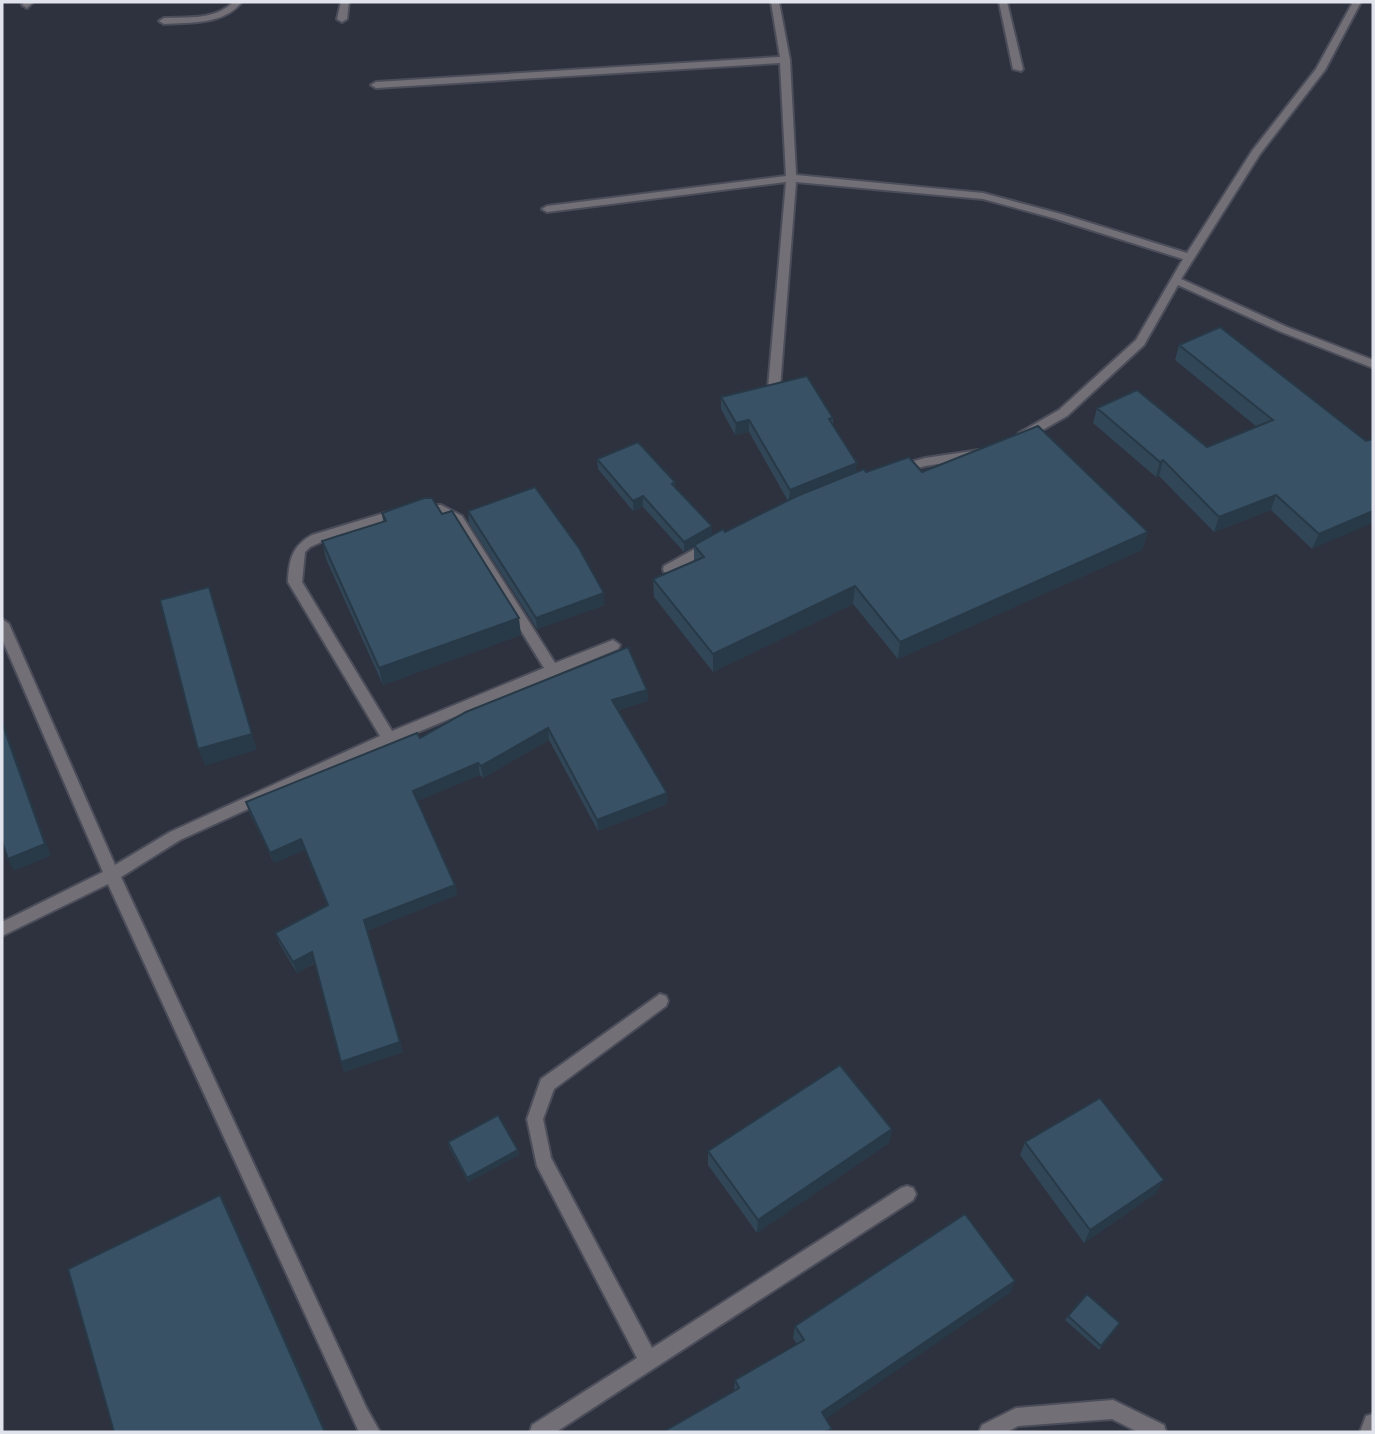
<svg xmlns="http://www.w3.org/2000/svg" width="1375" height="1434" font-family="'Sofia Sans Condensed',sans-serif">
	<rect width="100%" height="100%" fill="#2e313e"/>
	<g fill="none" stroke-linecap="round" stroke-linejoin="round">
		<!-- service casing -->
		<g stroke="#4b4d5a" stroke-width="4">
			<path id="service" d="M25,2H33L27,8L22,5Z
				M233,2H242C223,25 192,22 164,24L159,21L164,18C187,17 216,20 233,2Z
				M421,505H441L462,516L555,663L613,640L620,645L618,649L394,742L180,840L121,877L366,1407L380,1432H359L108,884L2,936V922L103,872L2,639V619L9,624L115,865L170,832L380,736L288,582C289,560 292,546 312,535L401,508L407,512L405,515L335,536L310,547L305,552L302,582L392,731L544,668L454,522L439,513L417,512L415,509Z
				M660,994L666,996L668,1001L666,1006L554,1089L543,1119L551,1158L652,1348L901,1188L907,1186L913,1188L916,1194L913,1200L556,1432H530L532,1425L637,1358L537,1166L527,1119L541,1079Z"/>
		</g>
		<!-- minor casing -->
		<g stroke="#4b4d5a" stroke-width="4">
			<path id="minor" d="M341,2H349L347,19L342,22L337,19Z
				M771,2H779L790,60L796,175L983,193L1061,214L1187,253L1252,151L1316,69L1353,2H1361L1325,70L1260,154L1181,279L1287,327L1373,360V368L1279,331L1178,285L1144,345L1067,416L1027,439H1019L1017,436L1019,433L1059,410L1136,340L1183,259L1053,218L983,199L796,182L780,388L778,391H770L768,388L786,182L547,212L542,209L547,206L786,176L780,63L376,88L371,85L376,82L780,57Z
				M999,2H1007L1023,69L1021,71L1013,69Z
				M979,450L985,454L983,457L925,466L900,473L894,469L896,466L925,458Z
				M709,541L715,546L714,549L674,572H664L663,569L664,566Z
				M1113,1400L1164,1425L1166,1432H1138L1112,1419L1018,1426L1007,1432H979L982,1425L1016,1408Z
				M1373,1414V1432H1360L1366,1416Z"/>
		</g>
		<!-- service -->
		<use href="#service" fill="#727076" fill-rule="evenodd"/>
		<!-- minor -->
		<use href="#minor" fill="#727076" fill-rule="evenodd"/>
	</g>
	<!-- wall -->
	<path fill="#314657" d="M1179,345L1366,441L1312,549L1271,510L1214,532L1159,476L1156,477L1093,423L1097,408L1207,447L1257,427L1175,360Z
		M721,397L833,418V424L857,463L855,473L866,472H922L1148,532L1142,550L898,659L853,604L713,672L654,597L653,579L694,561V546L684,552L643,507L633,511L598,469L597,459L675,482V486L712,526V535L725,532L788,501L749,432L735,435L721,409Z
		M468,511L605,605L537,629L469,523Z
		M382,513L521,635L383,685L326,559L322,541L383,522Z
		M647,690L648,701L618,710L667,804L598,831L549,740L483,778L480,775L417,801L455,885L457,895L367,931L403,1052L344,1072L315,963L297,973L279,943L275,933L327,905L305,850L274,863L250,814L246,802L420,738Z
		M892,1129L889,1143L757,1233L708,1165V1151Z
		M448,1142L518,1150L519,1155L468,1182L449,1147Z
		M1025,1142L1156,1193L1084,1243L1020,1155Z
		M1015,1281L1010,1293L734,1391L735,1380L797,1344L793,1338L795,1326Z
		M1068,1316L1118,1327L1099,1350L1065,1320Z"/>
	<!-- shaded-wall -->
	<path fill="#283947" d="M749,420V432L735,435L736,423Z
		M1163,460L1159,476L1156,477L1160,462Z
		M857,463L855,476L789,502L790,490Z
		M1276,495L1271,510L1214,532L1219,517Z
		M643,496V507L633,511V501Z
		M1373,511V523L1312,549L1319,534Z
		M712,526V536L684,552V542Z
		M1148,532L1142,550L898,659L900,642Z
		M855,586L853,604L713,672V654Z
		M209,587L257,750L205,766L198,749Z
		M604,593L605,605L537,629L536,618Z
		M519,618L521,635L383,685L379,668Z
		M647,690L648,701L613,711L612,700Z
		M2,718L51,856L14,871L8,859Z
		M548,728L549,740L483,778L481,766Z
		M478,763L480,775L415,802L413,791Z
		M667,793V804L598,831L597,820Z
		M301,839L305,850L274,863L270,853Z
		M455,885L457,895L367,931L364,920Z
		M312,952L315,962L297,973L293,962Z
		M400,1042L403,1052L344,1072L341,1062Z
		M892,1129L889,1143L757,1233L758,1220Z
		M518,1150L519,1155L468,1182L467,1178Z
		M1164,1180L1156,1193L1084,1243L1090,1230Z
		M220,1195L228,1209L327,1432H325Z
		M1015,1281L1010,1293L820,1423L822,1412Z"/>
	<!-- building -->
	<path fill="#395165" stroke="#283947" stroke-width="2" d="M1220,327L1366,441L1373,439V511L1319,534L1276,495L1219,517L1163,460L1160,462L1097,408L1137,390L1207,447L1273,420L1179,345Z
		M807,376L833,418L829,419L857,463L790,490L749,420L736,423L721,397Z
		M1038,426L1148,532L900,642L855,586L713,654L653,579L704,557L694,545L723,529L725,532L797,496L864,469L866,472L909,457L922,472Z
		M638,442L675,482L672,484L712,526L684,542L643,496L633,501L597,459Z
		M535,487L579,548L604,593L536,618L468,511Z
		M424,498H432L442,514L452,511L519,618L379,668L322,541L386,521L382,513Z
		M209,587L252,734L198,749L160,600Z
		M628,647L647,690L612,700L667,793L597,820L548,728L481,766L478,763L413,791L455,885L364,920L400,1042L341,1062L312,952L293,962L275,933L328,905L301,839L270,853L246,802L417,733L420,738L466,712Z
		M2,723L45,844L8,859L2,841Z
		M840,1065L892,1129L758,1220L708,1151Z
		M1100,1098L1164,1180L1090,1230L1025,1142Z
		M498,1115L518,1150L467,1178L448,1142Z
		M220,1195L325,1432H114L68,1269Z
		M965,1214L1015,1281L822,1412L832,1429L825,1432H663L739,1388L735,1380L804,1340L795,1326Z
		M1087,1294L1120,1323L1101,1346L1068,1316Z"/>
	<!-- border -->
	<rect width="1375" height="1434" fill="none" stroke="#e1e3ec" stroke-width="7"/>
</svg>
